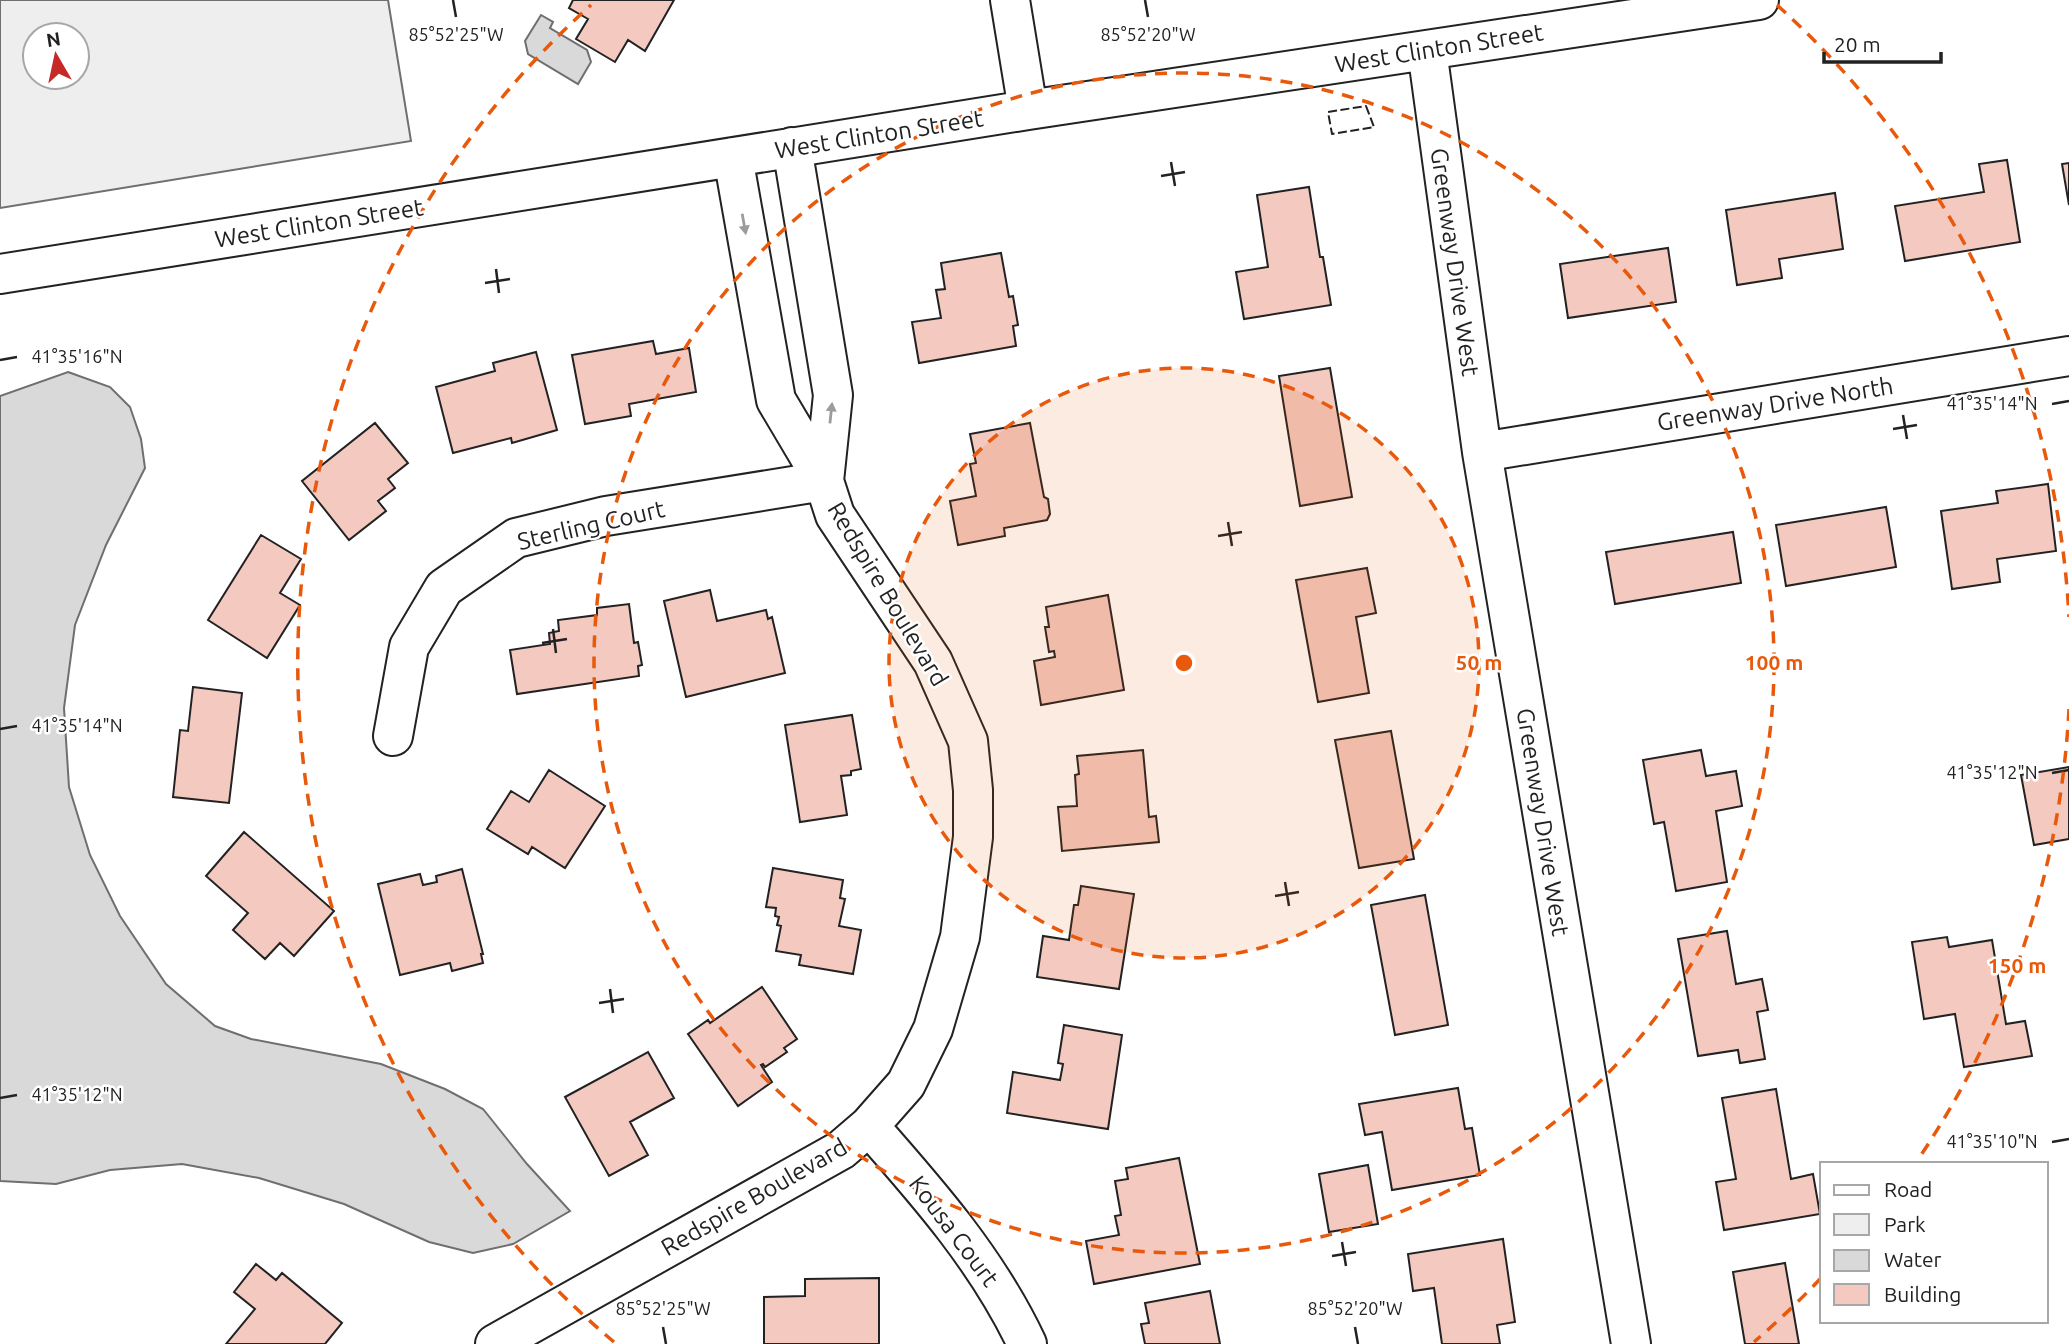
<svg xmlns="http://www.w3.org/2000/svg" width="2069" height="1344" font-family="Ubuntu,sans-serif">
	<rect width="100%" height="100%" fill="#fff"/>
	<!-- green -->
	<path fill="#eee" stroke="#6f6f6f" stroke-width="2" fill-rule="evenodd" d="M0,0H388L411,141L0,208ZM35,35H77V77H35Z"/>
	<!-- water -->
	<path fill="#d9d9d9" stroke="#6f6f6f" stroke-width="2" d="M541,15L553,22L550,28L587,50L591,62L578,84L528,54L525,41Z
		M68,372L110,387L130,407L141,439L145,468L106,545L75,625L64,708L69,787L90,855L120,916L166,984L215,1026L251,1039L381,1064L445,1089L483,1109L527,1164L570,1211L513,1244L473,1253L429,1242L344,1204L259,1178L182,1164L110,1170L56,1184L0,1181V396Z"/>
	<!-- building -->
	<path fill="#f3c9c0" stroke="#222" stroke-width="2" d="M573,0H674L645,51L628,40L615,62L576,39L588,19L569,8Z
		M2007,160L2020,242L1905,261L1895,206L1984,192L1979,164Z
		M2069,163V205L2062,164Z
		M1309,187L1320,257H1323L1331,305L1244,319L1236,272L1268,267L1257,195Z
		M1835,193L1843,249L1779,259L1782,278L1737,285L1726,210Z
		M1668,248L1676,302L1568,318L1560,264Z
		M1001,253L1009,297L1013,296L1018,325L1013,326L1016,346L919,363L912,322L941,318L936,290L945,289L941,263Z
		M653,341L656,354L689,348L696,392L629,404L631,416L585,424L572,355Z
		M536,352L557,430L512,443L511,438L453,453L436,387L495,371L493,363Z
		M1330,368L1352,497L1300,506L1279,376Z
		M375,423L408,463L388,479L395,488L378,501L386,511L349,540L302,481Z
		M1030,423L1044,497L1048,499L1050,514L1047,520L1004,528L1005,536L958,545L950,501L976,496L970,464L976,463L970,434Z
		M2048,484L2056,551L1997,559L2000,582L1952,589L1941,511L1998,503L1996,491Z
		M1886,507L1896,567L1786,586L1776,525Z
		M1733,532L1741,583L1615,604L1606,552Z
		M261,535L301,559L280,593L300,605L267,658L208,620Z
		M1367,568L1376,613L1356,617L1369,693L1318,702L1296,580Z
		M710,590L717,621L766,610L768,619L772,617L785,673L686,697L664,601Z
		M1108,595L1124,690L1041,705L1034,661L1055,657L1054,651L1049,652L1045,627H1049L1046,607Z
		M629,604L634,643L638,642L642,665L638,666L639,676L517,694L510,650L550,644L549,633L559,631L558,620L597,615V608Z
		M193,687L242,693L229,803L173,797L180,730L188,731Z
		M852,715L861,769L851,771V775L841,776L847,815L800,822L785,725Z
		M1391,731L1414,859L1359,868L1335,740Z
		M1143,750L1149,817L1156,816L1159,842L1062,851L1058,807L1077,806L1075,775L1079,774L1077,756Z
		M1701,750L1706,776L1736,771L1742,806L1716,811L1727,882L1676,891L1664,822L1654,824L1643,760Z
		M2069,767V839L2034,845L2021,775Z
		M549,770L605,806L565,868L532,847L528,854L487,829L511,791L529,802Z
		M244,832L334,911L294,956L280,943L265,959L233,930L248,913L206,876Z
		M773,868L843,880L840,898L845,899L839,926L861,930L853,974L799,965L801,955L776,951L781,926L777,925L779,917L775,916L776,908L766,907Z
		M462,869L483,954H481L483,963L452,971L450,963L400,975L378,884L420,874L423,885L437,882L436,876Z
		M1081,886L1134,894L1119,989L1037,977L1043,936L1069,940L1074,905H1078Z
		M1425,895L1448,1025L1395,1035L1371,905Z
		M1727,931L1736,984L1762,979L1768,1010L1757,1012L1765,1059L1740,1063L1738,1050L1698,1056L1678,939Z
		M1947,937L1949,947L1992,940L2006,1024L2025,1021L2032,1056L1964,1067L1955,1014L1924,1019L1912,942Z
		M762,987L797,1039L784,1048L787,1052L765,1067L763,1064L761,1065L772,1082L738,1106L688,1034L708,1020L710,1023Z
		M1064,1025L1122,1035L1108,1129L1007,1113L1013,1072L1060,1080L1063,1064L1058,1063Z
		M648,1052L674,1098L630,1122L648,1155L609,1176L565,1097Z
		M1458,1088L1465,1129L1472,1128L1480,1175L1392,1190L1382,1132L1365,1135L1359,1104Z
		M1776,1089L1791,1179L1813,1174L1820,1214L1724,1230L1716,1182L1736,1179L1722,1098Z
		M1179,1158L1200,1264L1094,1284L1086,1241L1119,1235L1115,1216L1121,1215L1115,1181L1128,1179L1126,1168Z
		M1368,1165L1378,1224L1329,1232L1319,1174Z
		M1503,1239L1515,1322L1497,1325L1500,1344H1442L1434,1288L1413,1291L1408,1254Z
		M1785,1263L1799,1344H1745L1733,1272Z
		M256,1264L276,1280L282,1273L342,1323L325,1344H226L255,1309L234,1292Z
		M879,1278V1344H764V1297L805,1296V1279Z
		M1210,1291L1220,1344H1145L1141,1324L1149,1323L1145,1303Z"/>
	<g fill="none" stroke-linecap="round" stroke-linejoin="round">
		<!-- minor casing -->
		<g stroke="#222" stroke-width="42">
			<path id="minor" d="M1010,0L1028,110
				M1427,50L1482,452L1631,1344
				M792,147L833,395L824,481
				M0,274L1028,110L1759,0
				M1482,452L2069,356
				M393,736L409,647L444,588L516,538L606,516L824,481
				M869,1126C929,1194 988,1261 1027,1344
				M495,1344L841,1150L869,1126L906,1084L933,1029L960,937L973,837V790L968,741L933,662L835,515L824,481L776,400L733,157"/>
		</g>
		<!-- minor -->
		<use href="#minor" stroke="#fff" stroke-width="38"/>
		<!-- fence -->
		<path stroke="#222" stroke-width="2" stroke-dasharray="9 3.5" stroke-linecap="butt" d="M1366,106L1374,127L1332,134L1328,112Z"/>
	</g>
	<!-- one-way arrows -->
	<defs><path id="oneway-solid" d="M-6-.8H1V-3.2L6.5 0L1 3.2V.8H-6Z" transform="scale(1.75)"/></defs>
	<g fill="#9c9c9c">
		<use href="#oneway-solid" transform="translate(744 224) rotate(80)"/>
		<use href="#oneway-solid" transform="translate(831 413) rotate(-84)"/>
	</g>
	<!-- ticks -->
	<path fill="none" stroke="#222" stroke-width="2.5" d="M453,0L456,17M1145,0L1148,17M1171,162L1175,186M1161,176L1185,172M496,269L499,293M485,283L510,279M0,360L17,357M2052,404L2069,401M1903,415L1907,439M1893,429L1917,425M1228,522L1232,546M1218,536L1242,532M553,629L556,653M542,643L567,639M0,729L17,726M2052,773L2069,770M1285,882L1289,906M1275,896L1299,892M610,989L613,1013M599,1003L624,999M0,1098L17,1095M2052,1142L2069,1139M1342,1242L1346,1266M1332,1256L1356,1252M663,1327L666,1344M1355,1327L1358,1344"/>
	<!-- distance rings -->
	<circle cx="1184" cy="663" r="295" fill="#e8590c" fill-opacity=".12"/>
	<g fill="none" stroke="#e8590c" stroke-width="3.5" stroke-dasharray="12 9">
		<circle cx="1184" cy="663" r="295"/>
		<circle cx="1184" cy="663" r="590"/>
		<path d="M2069 709A886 886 0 0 1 1919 1158M1821 1278A886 886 0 0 1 1754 1342M614 1342A886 886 0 0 1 591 5M1777 5A886 886 0 0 1 2069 617"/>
	</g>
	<g text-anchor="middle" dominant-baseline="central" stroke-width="5" stroke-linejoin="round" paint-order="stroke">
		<!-- street labels -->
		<g font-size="24" fill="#222" stroke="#fff">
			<text transform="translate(1439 48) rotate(-9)">West Clinton Street</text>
			<text transform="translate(879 134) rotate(-9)">West Clinton Street</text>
			<text transform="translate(319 223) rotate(-9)">West Clinton Street</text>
			<text transform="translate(1455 262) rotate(82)">Greenway Drive West</text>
			<text transform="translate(1775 404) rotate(-9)">Greenway Drive North</text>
			<text transform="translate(591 525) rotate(-13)">Sterling Court</text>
			<text transform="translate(888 594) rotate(59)">Redspire Boulevard</text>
			<text transform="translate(1543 822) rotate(81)">Greenway Drive West</text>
			<text transform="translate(754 1197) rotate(-30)">Redspire Boulevard</text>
			<text transform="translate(954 1231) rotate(53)">Kousa Court</text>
		</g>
	</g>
	<g font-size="18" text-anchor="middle" fill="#222" stroke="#fff" stroke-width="5" stroke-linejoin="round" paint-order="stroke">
		<text x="456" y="41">85°52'25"W</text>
		<text x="1148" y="41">85°52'20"W</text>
		<text x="77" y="363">41°35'16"N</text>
		<text x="1992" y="410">41°35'14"N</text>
		<text x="77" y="732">41°35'14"N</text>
		<text x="1992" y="779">41°35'12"N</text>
		<text x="77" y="1101">41°35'12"N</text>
		<text x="1992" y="1148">41°35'10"N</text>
		<text x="663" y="1315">85°52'25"W</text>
		<text x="1355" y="1315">85°52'20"W</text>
	</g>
	<circle cx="1184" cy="663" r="10" fill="#e8590c" stroke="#fff" stroke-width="3.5"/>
	<g font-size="21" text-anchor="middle" font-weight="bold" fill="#e8590c" stroke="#fff" stroke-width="5" stroke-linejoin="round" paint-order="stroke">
		<text x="1479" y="670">50 m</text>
		<text x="1774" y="670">100 m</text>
		<text x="2017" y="973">150 m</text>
	</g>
	<!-- legend -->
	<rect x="1820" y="1162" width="228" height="161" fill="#ffffff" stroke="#a7a7a7" stroke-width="2"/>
	<rect x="1834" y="1185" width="35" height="10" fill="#ffffff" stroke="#a7a7a7" stroke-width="2"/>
	<text x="1884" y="1197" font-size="21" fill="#222222">Road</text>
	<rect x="1834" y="1214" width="35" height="21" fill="#eeeeee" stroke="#a7a7a7" stroke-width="2"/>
	<text x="1884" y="1232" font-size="21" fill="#222222">Park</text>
	<rect x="1834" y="1250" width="35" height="21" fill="#d9d9d9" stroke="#a7a7a7" stroke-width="2"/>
	<text x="1884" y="1267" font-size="21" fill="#222222">Water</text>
	<rect x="1834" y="1284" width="35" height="21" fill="#f3c9c0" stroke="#a7a7a7" stroke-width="2"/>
	<text x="1884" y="1302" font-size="21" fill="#222222">Building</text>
	<!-- north arrow -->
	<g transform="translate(56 56) rotate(351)"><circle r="33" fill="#ffffff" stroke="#a7a7a7" stroke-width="2"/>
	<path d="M0-5L12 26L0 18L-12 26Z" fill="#c62828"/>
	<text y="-10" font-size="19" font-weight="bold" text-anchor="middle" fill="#222222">N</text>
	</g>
	<!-- scale -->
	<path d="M1824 52v10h117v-10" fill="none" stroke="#222222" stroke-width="3.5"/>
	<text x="1834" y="52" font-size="21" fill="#222222" stroke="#ffffff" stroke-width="5" paint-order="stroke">20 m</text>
</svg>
